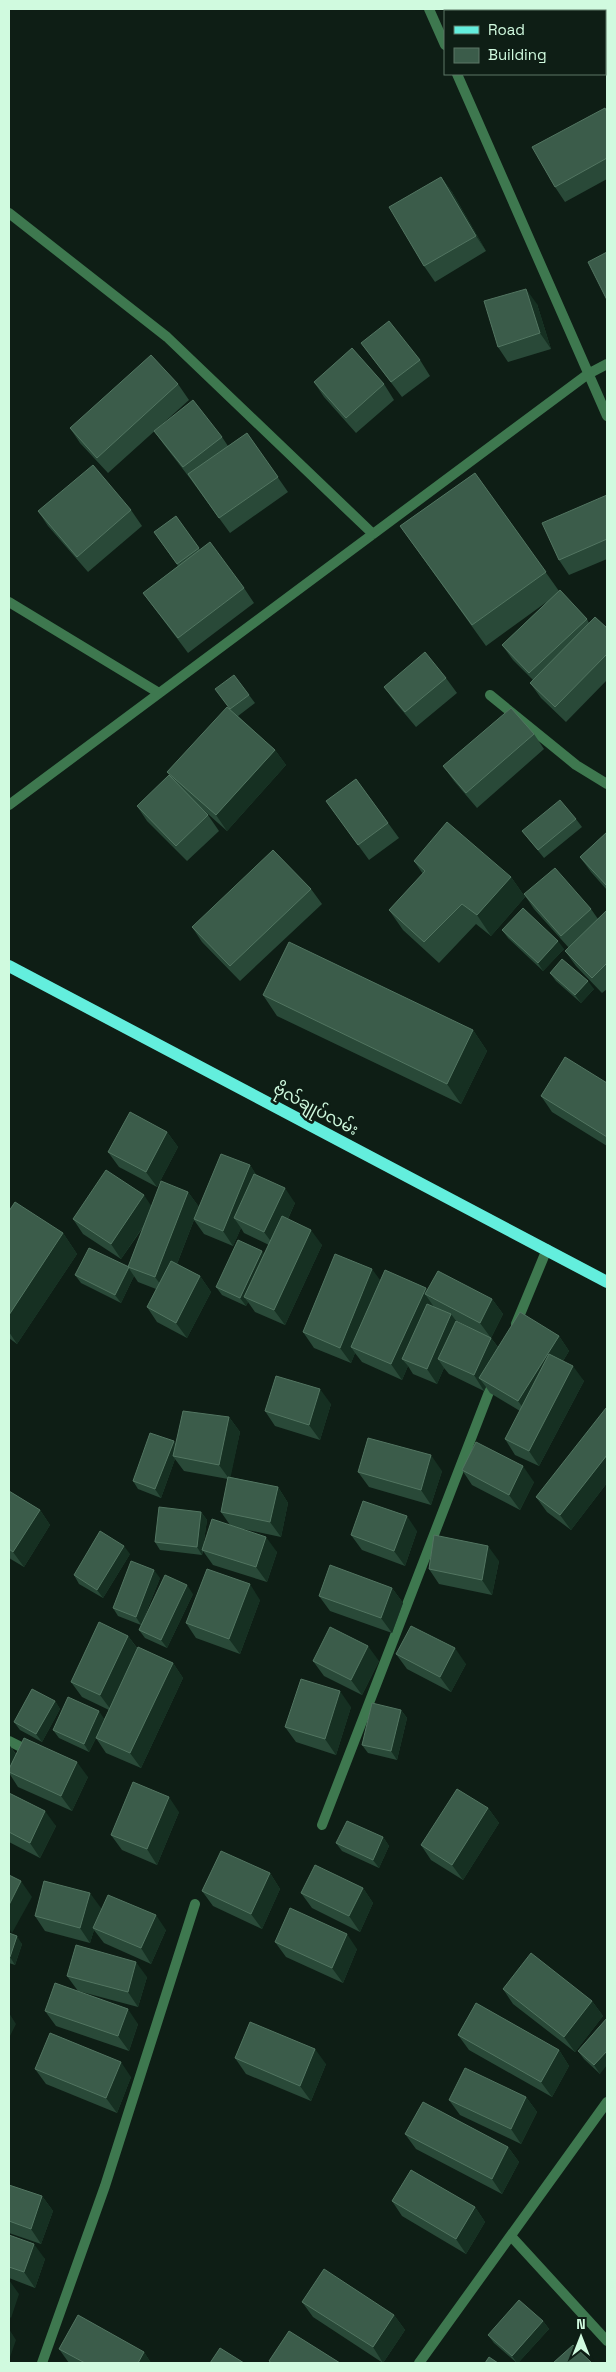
<svg xmlns="http://www.w3.org/2000/svg" width="616" height="2372" font-family="'Space Grotesk','Noto Sans Myanmar',sans-serif">
	<rect width="100%" height="100%" fill="#0e1e15"/>
	<g fill="none" stroke-linecap="round" stroke-linejoin="round">
		<!-- street -->
		<path stroke="#3e784f" stroke-width="10" d="M429,9L445,45
			M457,74L607,416
			M9,213L167,337L373,534
			M9,602L159,693
			M490,695L576,765L607,784
			M9,805L588,374L607,364
			M516,1324L547,1249
			M9,1741L21,1747
			M322,1825L494,1379
			M511,2236L607,2341
			M42,2363L105,2186L195,1904
			M419,2363L607,2102"/>
		<!-- primary -->
		<path stroke="#63eedd" stroke-width="12" d="M9,966L607,1282"/>
	</g>
	<!-- wall -->
	<path fill="#294938" fill-rule="evenodd" d="M607,111V179L565,202L555,187Z
		M441,177L452,192L486,251L435,282L424,266Z
		M537,304L551,349L508,362L498,347Z
		M361,343L420,360L430,376L402,397Z
		M314,382L384,384L394,400L356,433L324,397Z
		M178,384L189,400L108,473L80,443L70,428Z
		M154,431L222,437L228,446L247,433L288,492L230,533L189,477L165,446Z
		M475,473L559,591L587,619L589,623L607,628V680L566,722L541,698L530,683L533,680L513,660L502,645L548,601L486,646L400,526Z
		M607,496V559L569,575L559,560Z
		M131,510L142,526L88,572L48,526L38,511Z
		M176,516L200,550L244,588L254,603L188,653L143,593L178,566L154,532Z
		M446,678L457,693L416,727L395,702L384,687Z
		M249,695L255,703L238,716L275,750L286,765L227,831L199,806L208,815L219,831L187,861L147,821L137,806L171,776L167,772L229,708Z
		M534,734L544,749L477,808L454,781L443,766Z
		M356,779L399,838L369,860L326,801Z
		M576,819L582,827L544,858L522,831Z
		M607,832V890L591,872L580,857Z
		M414,861L511,877L525,897L491,936L476,924L439,963L403,930L389,910L423,874Z
		M311,889L322,904L240,981L202,942L192,927Z
		M524,894L591,909L598,919L607,910V989L602,993L576,966L565,951L569,948L534,909Z
		M502,930L564,949L543,971L508,938Z
		M550,973L594,989L581,1003L556,981Z
		M263,995L473,1030L487,1051L461,1104L277,1016Z
		M607,1083V1146L552,1112L541,1096Z
		M167,1132L178,1147L157,1187L119,1167L108,1152Z
		M250,1165L256,1175L295,1203L288,1219L322,1245L285,1325L255,1312L248,1302L246,1306L222,1295L216,1287L264,1254L269,1245L244,1233L241,1228L233,1246L204,1234L194,1220L177,1264L200,1276L211,1292L187,1338L157,1322L147,1307L156,1289L138,1282L134,1276L121,1303L81,1283L75,1275L128,1267L144,1226L121,1259L83,1234L73,1219L151,1206L188,1192L199,1207Z
		M9,1211L63,1233L77,1254L17,1344L9,1338Z
		M380,1281L427,1290L492,1299L503,1314L491,1338L498,1347L559,1336L569,1351L563,1361L584,1381L539,1466L515,1455L505,1439L520,1411L490,1393L486,1387L484,1391L449,1374L444,1368L437,1384L413,1374L408,1366L402,1380L362,1362L355,1353L351,1363L314,1348L303,1332ZM455,1320L459,1322L478,1332L456,1322Z
		M331,1404L320,1440L275,1426L265,1411Z
		M607,1409V1483L571,1530L547,1512L536,1497Z
		M229,1417L240,1432L230,1477L278,1487L288,1503L281,1537L243,1529L277,1552L267,1582L213,1565L203,1551L202,1555L160,1550L155,1542L201,1512L207,1520L203,1547L230,1525L221,1512L228,1479L184,1471L175,1459L161,1498L138,1489L133,1481L176,1444Z
		M462,1470L534,1482L520,1510L472,1485Z
		M442,1471L431,1505L369,1487L358,1472Z
		M9,1491L40,1510L50,1525L24,1567L9,1558Z
		M417,1531L405,1566L362,1550L351,1535Z
		M130,1554L103,1598L79,1584L74,1575Z
		M499,1561L492,1595L439,1584L429,1569Z
		M160,1578L142,1623L193,1594L167,1648L145,1638L139,1630L141,1625L118,1616L113,1608Z
		M392,1588L403,1603L392,1633L330,1611L319,1596Z
		M260,1600L240,1654L196,1638L186,1623Z
		M128,1636L138,1649L173,1663L183,1678L141,1768L106,1753L96,1738L89,1752L59,1738L53,1730L104,1719L109,1710L82,1697L71,1682Z
		M396,1654L466,1664L451,1692L407,1669Z
		M313,1661H379L362,1695L324,1676Z
		M55,1701L60,1709L42,1742L20,1730L14,1722Z
		M351,1707L336,1755L296,1742L285,1727Z
		M401,1710L407,1718L397,1760L368,1753L362,1745Z
		M9,1746H10L16,1754L88,1777L72,1811L18,1787L9,1773Z
		M9,1793L56,1826L40,1858L9,1842Z
		M488,1808L499,1823L463,1880L431,1860L421,1845Z
		M179,1812L157,1865L122,1850L111,1835Z
		M383,1837L389,1846L379,1868L342,1851L336,1843Z
		M270,1873L280,1889L262,1929L213,1906L202,1891Z
		M363,1888L373,1903L360,1932L312,1908L301,1893Z
		M101,1908L97,1920L166,1930L151,1964L104,1943L94,1930L90,1943L45,1931L35,1916Z
		M9,1933L22,1944L15,1965L9,1963Z
		M275,1942L357,1949L343,1983L286,1957Z
		M67,1976L147,1977L138,2007L78,1991Z
		M503,1989L592,2001L603,2016L575,2052L513,2004Z
		M45,2011L138,2024L129,2051L56,2026Z
		M607,2018L600,2074L584,2059L578,2051Z
		M458,2035L559,2050L569,2066L552,2097L469,2050Z
		M235,2058L326,2064L311,2101L246,2074Z
		M35,2069L131,2077L117,2113L46,2084Z
		M526,2097L537,2112L521,2144L460,2115L449,2100Z
		M405,2134L508,2147L519,2162L502,2194L416,2149Z
		M9,2185L42,2196L53,2211L41,2244L9,2233Z
		M392,2201L475,2207L485,2222L466,2254L402,2216Z
		M9,2235L45,2259L35,2288L9,2278Z
		M302,2302L394,2315L405,2330L383,2363L313,2317Z
		M543,2321L549,2329L518,2363H517L494,2343L488,2335Z
		M59,2349L144,2352L151,2363H69Z"/>
	<!-- shaded-wall -->
	<path fill="#163022" d="M441,177L452,192L486,251L476,236Z
		M526,289L537,304L551,349L540,333Z
		M275,750L286,765L227,831L216,815Z
		M511,877L525,897L491,936L477,915Z
		M558,941L564,949L543,971L538,963Z
		M588,981L594,989L581,1003L575,995Z
		M473,1030L487,1051L461,1104L447,1084Z
		M167,1132L178,1147L157,1187L146,1172Z
		M250,1165L260,1180L234,1218L241,1228L233,1246L223,1231Z
		M285,1188L295,1203L275,1247L264,1232Z
		M188,1192L199,1207L166,1292L155,1277Z
		M144,1195L154,1210L121,1259L111,1244Z
		M311,1230L322,1245L285,1325L274,1310Z
		M63,1233L77,1254L17,1344L9,1332V1315Z
		M262,1251L268,1259L244,1297L248,1302L246,1306L240,1298Z
		M128,1267L134,1276L121,1303L115,1295Z
		M372,1269L383,1284L351,1347L355,1353L351,1363L340,1348Z
		M200,1276L211,1292L187,1338L176,1323Z
		M426,1288L433,1299L425,1294L434,1307L402,1359L408,1366L402,1380L391,1364Z
		M492,1299L503,1314L491,1338L480,1323Z
		M451,1314L462,1329L438,1359L444,1368L437,1384L427,1369Z
		M559,1336L569,1351L529,1416L518,1401Z
		M491,1338L502,1353L479,1378L486,1387L484,1391L474,1375Z
		M573,1366L584,1381L539,1466L529,1451Z
		M320,1389L331,1404L320,1440L309,1425Z
		M229,1417L240,1432L230,1480L219,1465Z
		M174,1441L179,1449L173,1456L175,1459L161,1498L155,1489Z
		M431,1455L442,1471L431,1505L421,1490Z
		M607,1455V1483L571,1530L560,1515Z
		M523,1466L534,1482L520,1510L509,1495Z
		M278,1487L288,1503L281,1537L270,1522Z
		M40,1510L50,1525L24,1567L13,1552Z
		M201,1512L207,1520L202,1555L197,1547Z
		M407,1516L417,1531L405,1566L394,1551Z
		M266,1537L277,1552L267,1582L256,1567Z
		M124,1546L130,1554L103,1598L97,1590Z
		M488,1546L499,1561L492,1595L482,1580Z
		M154,1570L160,1578L141,1625L136,1617Z
		M250,1584L260,1600L240,1654L229,1639Z
		M187,1585L193,1594L167,1648L161,1640Z
		M392,1588L403,1603L392,1633L381,1618Z
		M128,1636L139,1651L111,1710L100,1695Z
		M368,1646L379,1661L362,1695L351,1680Z
		M455,1648L466,1664L451,1692L440,1677Z
		M173,1663L183,1678L141,1768L130,1753Z
		M340,1691L351,1707L336,1755L325,1739Z
		M55,1701L60,1709L42,1742L36,1734Z
		M401,1710L407,1718L397,1760L391,1751Z
		M99,1711L105,1720L89,1752L84,1744Z
		M10,1746L16,1755L9,1769V1749Z
		M77,1762L88,1777L72,1811L61,1796Z
		M169,1797L179,1812L157,1865L147,1849Z
		M488,1808L499,1823L463,1880L452,1865Z
		M45,1811L56,1826L40,1858L30,1843Z
		M383,1837L389,1846L379,1868L373,1860Z
		M270,1873L280,1889L262,1929L251,1914Z
		M21,1881L32,1897L12,1933L9,1928V1905Z
		M363,1888L373,1903L360,1932L349,1916Z
		M90,1893L101,1908L95,1929L93,1928L94,1930L90,1943L80,1928Z
		M156,1915L166,1930L151,1964L141,1948Z
		M347,1934L357,1949L343,1983L332,1968Z
		M17,1936L22,1944L15,1965L10,1957Z
		M136,1962L147,1977L138,2007L128,1992Z
		M592,2001L603,2016L575,2052L564,2037Z
		M128,2009L138,2024L129,2051L118,2036Z
		M9,2013L16,2024L9,2038Z
		M315,2049L326,2064L311,2101L300,2086Z
		M559,2050L569,2066L552,2097L541,2082Z
		M607,2051V2065L600,2074L594,2065Z
		M121,2062L131,2077L117,2113L106,2098Z
		M526,2097L537,2112L521,2144L511,2129Z
		M508,2147L519,2162L502,2194L492,2179Z
		M42,2196L53,2211L41,2244L31,2229Z
		M475,2207L485,2222L466,2254L456,2239Z
		M34,2244L45,2259L35,2288L24,2272Z
		M9,2280L19,2294L11,2318L9,2316Z
		M394,2315L405,2330L383,2363L373,2347Z
		M543,2321L549,2329L518,2363H517L512,2356Z
		M9,2329L16,2340L9,2360Z
		M144,2352L151,2363H138Z"/>
	<!-- building -->
	<path fill="#3b5c4a" stroke="#527561" d="M605,108L607,112V158L555,187L532,147Z
		M441,177L476,236L424,266L389,207Z
		M607,252V300L588,262Z
		M526,289L540,333L498,347L484,301Z
		M389,321L420,360L391,382L361,343Z
		M352,348L384,384L346,418L314,382Z
		M151,355L178,384L97,458L70,428Z
		M193,400L222,437L183,467L154,431Z
		M247,433L278,477L219,518L188,474Z
		M93,465L131,510L77,557L38,511Z
		M475,473L546,572L472,625L400,526Z
		M607,495V539L559,560L542,523Z
		M176,516L199,548L177,564L154,532Z
		M210,542L244,588L178,638L143,593Z
		M560,590L587,619L529,673L502,645Z
		M595,617L607,628V654L555,707L530,683Z
		M425,652L446,678L405,712L384,687Z
		M234,675L249,695L230,709L215,689Z
		M227,707L275,750L216,815L167,772Z
		M511,708L534,734L466,793L443,766Z
		M169,775L208,815L176,846L137,806Z
		M356,779L388,823L358,845L326,801Z
		M560,800L576,819L538,850L522,831Z
		M447,822L511,877L477,915L462,904L424,942L389,910L425,871L414,861Z
		M607,832V886L580,857Z
		M273,850L311,889L230,966L192,927Z
		M555,868L591,909L561,936L524,894Z
		M523,908L558,941L538,963L502,930Z
		M607,910V963L592,978L565,951Z
		M289,942L473,1030L447,1084L263,995Z
		M562,959L588,981L575,995L550,973Z
		M565,1057L607,1083V1137L541,1096Z
		M130,1112L167,1132L146,1172L108,1152Z
		M221,1154L250,1165L223,1231L194,1219Z
		M106,1170L144,1195L111,1244L73,1219Z
		M254,1174L285,1188L264,1232L234,1218Z
		M161,1181L188,1192L155,1277L128,1267Z
		M15,1202L63,1233L9,1315V1211Z
		M282,1216L311,1230L274,1310L244,1297Z
		M238,1240L262,1251L240,1298L216,1287Z
		M89,1248L129,1267L115,1295L75,1275Z
		M335,1254L372,1269L340,1348L303,1332Z
		M171,1261L200,1276L176,1323L147,1307Z
		M385,1270L426,1288L391,1364L351,1347Z
		M438,1271L492,1299L480,1323L425,1294Z
		M427,1304L451,1314L427,1369L402,1359Z
		M520,1312L559,1336L518,1401L479,1378Z
		M456,1321L491,1338L474,1375L438,1359Z
		M549,1354L573,1366L529,1451L505,1439Z
		M276,1376L320,1389L309,1425L265,1411Z
		M606,1408L607,1409V1455L560,1515L536,1497Z
		M183,1411L229,1417L219,1465L173,1456Z
		M150,1433L174,1441L155,1489L133,1481Z
		M368,1438L431,1455L421,1490L358,1472Z
		M476,1442L523,1466L509,1495L462,1470Z
		M228,1477L278,1487L270,1522L221,1512Z
		M9,1491L40,1510L13,1552L9,1549Z
		M363,1501L407,1516L394,1551L351,1535Z
		M159,1507L201,1512L197,1547L155,1542Z
		M212,1519L266,1537L256,1567L202,1550Z
		M100,1531L124,1546L97,1590L74,1575Z
		M434,1535L488,1546L482,1580L429,1569Z
		M131,1561L154,1570L136,1617L113,1608Z
		M330,1565L392,1588L381,1618L319,1596Z
		M207,1569L250,1584L229,1639L186,1623Z
		M165,1575L187,1585L161,1640L139,1630Z
		M99,1622L128,1636L100,1695L71,1682Z
		M411,1626L455,1648L440,1677L396,1654Z
		M330,1627L368,1646L351,1680L313,1661Z
		M138,1647L173,1663L130,1753L96,1738Z
		M301,1679L340,1691L325,1739L285,1727Z
		M32,1689L55,1701L36,1734L14,1722Z
		M68,1697L99,1711L84,1744L53,1730Z
		M372,1703L401,1710L391,1751L362,1745Z
		M24,1738L77,1762L61,1796L9,1772V1769Z
		M133,1782L169,1797L147,1849L111,1835Z
		M457,1789L488,1808L452,1865L421,1845Z
		M9,1793L45,1811L30,1843L9,1832Z
		M347,1821L383,1837L373,1860L336,1843Z
		M221,1851L270,1873L251,1914L202,1891Z
		M315,1865L363,1888L349,1916L301,1893Z
		M9,1875L21,1881L9,1905Z
		M44,1881L90,1893L80,1928L35,1916Z
		M108,1895L156,1915L141,1948L93,1928Z
		M290,1908L347,1934L332,1968L275,1942Z
		M9,1933L17,1936L10,1957L9,1956Z
		M76,1945L136,1962L128,1992L67,1976Z
		M531,1953L592,2001L564,2037L503,1989Z
		M55,1983L128,2009L118,2036L45,2011Z
		M476,2003L559,2050L541,2082L458,2035Z
		M607,2018V2051L594,2065L578,2051Z
		M250,2022L315,2049L300,2086L235,2058Z
		M50,2033L121,2062L106,2098L35,2069Z
		M465,2068L526,2097L511,2129L449,2100Z
		M423,2102L508,2147L492,2179L405,2134Z
		M411,2170L475,2207L456,2239L392,2201Z
		M9,2185L42,2196L31,2229L9,2221Z
		M9,2235L34,2244L24,2272L9,2267Z
		M324,2269L394,2315L373,2347L302,2302Z
		M519,2300L543,2321L512,2356L488,2335Z
		M78,2315L144,2352L138,2363H85L59,2349Z
		M289,2331L340,2363H272L269,2361Z
		M573,2345L592,2363H553Z
		M220,2348L244,2363H210Z
		M489,2357L498,2363H485Z"/>
	<g text-anchor="middle" dominant-baseline="central" stroke-width="5" stroke-linejoin="round" paint-order="stroke">
		<!-- street labels -->
		<g font-size="16" fill="#d0fadf" stroke="#0e1e15">
			<text transform="translate(316 1109) rotate(28)">ဗိုလ်ချုပ်လမ်း</text>
		</g>
	</g>
	<!-- border -->
	<rect width="616" height="2372" fill="none" stroke="#d0fadf" stroke-width="20"/>
	<!-- legend -->
	<rect x="444" y="10" width="162" height="65" fill="#0e1e15" stroke="#5c7666"/>
	<rect x="454" y="26" width="25" height="8" fill="#63eedd" stroke="#5c7666"/>
	<text x="488" y="35" font-size="15" fill="#d0fadf">Road</text>
	<rect x="454" y="48" width="25" height="15" fill="#3b5c4a" stroke="#5c7666"/>
	<text x="488" y="60" font-size="15" fill="#d0fadf">Building</text>
	<!-- north arrow -->
	<g transform="translate(581 2337)" stroke="#0e1e15" stroke-width="4" paint-order="stroke">
	<path d="M0-4L9 19L0 12L-9 19Z" fill="#d0fadf"/>
	<text y="-8" font-size="14" font-weight="bold" text-anchor="middle" fill="#d0fadf">N</text>
	</g>
</svg>
